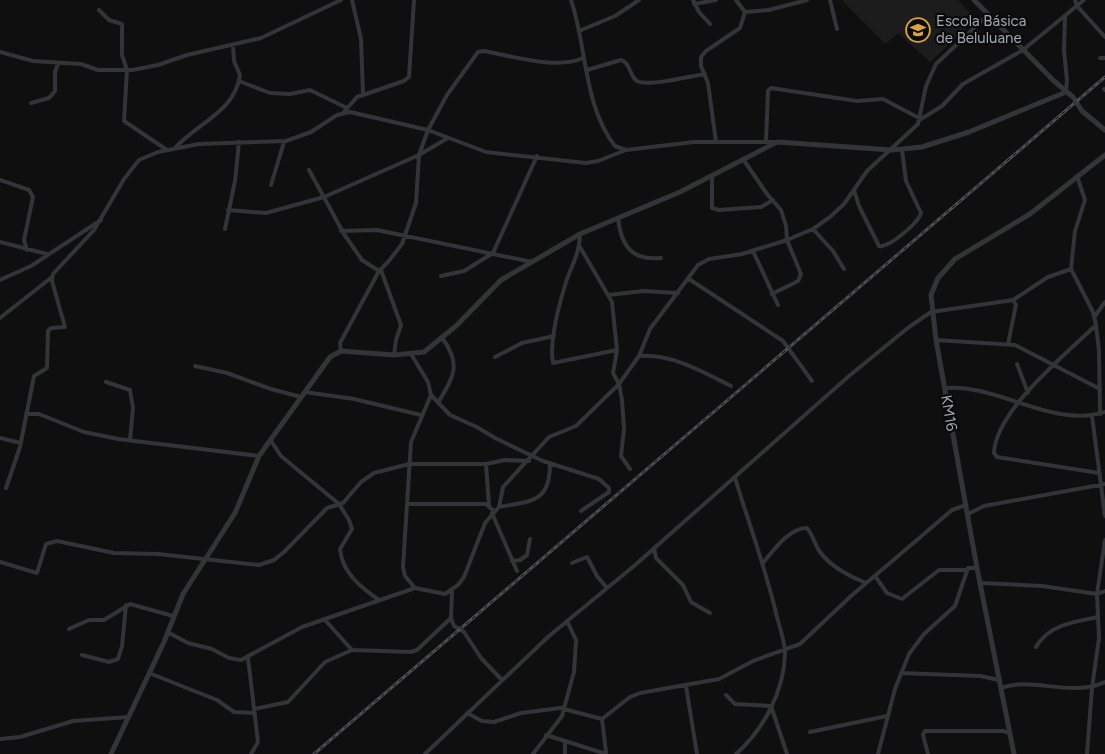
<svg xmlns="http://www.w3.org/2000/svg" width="1105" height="754" font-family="Figtree,sans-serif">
	<rect width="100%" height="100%" fill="#0f0f10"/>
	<!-- built -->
	<path fill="#1c1c1d" d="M842,0H958L976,19L930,62L898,33L885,44Z"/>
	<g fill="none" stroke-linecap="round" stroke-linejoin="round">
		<!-- minor -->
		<path stroke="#333437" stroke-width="4" d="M352,0L361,39L363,94
			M571,0C587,46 583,105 615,146L626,150L694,142H776
			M693,0L699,12L710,24
			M736,0L745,12
			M830,0L837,29
			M1075,0L1077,6L1105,37
			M694,4L716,0
			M99,10L109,20L122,24V55L127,70L124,121L167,150
			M745,12L769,10L807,0
			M1065,16L1064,51L1067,80L1066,91
			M579,31L615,16L639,0
			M0,52L33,61L81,64L98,70H132L158,65L187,55L261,38L341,0
			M1100,58H1105
			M587,70L621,60C631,63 629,76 637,81C649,87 691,76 705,74
			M239,81L270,93L290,94L310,90L347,108
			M1104,89L1105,90
			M31,103L49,98L55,91V72L58,64
			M343,113L357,97L404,81L409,77L414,0
			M766,141L768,91L771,88L857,101L883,99L921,119L942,106L963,84L1023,50L1084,0
			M716,142L708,83L701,66V57L706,51L740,28L745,12
			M175,148C197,123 235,112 240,75L234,61L233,45
			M743,159L767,194L781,210L786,226L787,240L801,274L798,281L772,294
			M309,170L344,234L362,260L379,271
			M712,175V208L719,210L761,207L773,200
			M1077,176L1085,200L1075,231L1071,269L1093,312L1096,325C1066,354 996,410 994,453L997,457L1099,473
			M0,180L29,190L33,197L24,240L27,250
			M271,185L284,142
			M854,190L859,206L879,246C889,248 918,223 921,213L906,181L902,150
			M228,210L266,213L324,197L419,155L448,138
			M618,218C621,246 632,261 661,258
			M225,229L235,181L239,142
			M813,229L833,251L844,269
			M341,231L377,230L532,262
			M580,234C580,251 573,263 567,279C560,301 549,341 553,363L617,350
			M0,242L47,254
			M580,247L612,302L617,350L613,373L619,384L622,400L624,429L621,456L630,469
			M753,251L778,305
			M381,270L401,325L396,340L394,355
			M441,276L464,271L493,253L537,156
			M689,279L783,341L812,381
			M0,280L31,266L101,220
			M609,295L643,291L678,293
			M1013,300L1048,277L1071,269
			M1095,316L1105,302
			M0,318L52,277
			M1096,325L1099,351L1100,414
			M936,340L1015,345L1100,389
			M341,351L340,343L379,271L388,262L402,244L416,203L419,155L428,130L447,95L478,52L484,51C512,56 557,70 583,58
			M411,354L428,382L431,395L411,442L403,567L405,576L415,588L445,594L458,585L464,577L485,523L499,507L503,487L549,437L576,426L619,384L639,356L650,329L698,265L709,259L742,254L787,240L813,229L830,217L844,204L867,171L918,124L926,86L936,64L988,15
			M639,356C671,353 703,372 731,386
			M495,357L522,343L554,336
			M1017,364L1028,393
			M195,366L227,373L271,389L301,397
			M106,382L130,390L133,408L130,440
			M944,388C998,383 1051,429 1105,412
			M305,392L354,399L421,415
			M431,395L450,415L477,427L495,438L543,461L599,479L609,488V492L581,511
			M438,403C453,377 462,366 443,339
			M26,414H39L84,432L118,439L259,456
			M1092,416L1105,516
			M0,438L21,443
			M271,441L281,456L339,504L349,520L352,529L340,549C342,572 360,587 379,600
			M486,464L489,505
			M735,478C749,524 766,569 777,617C780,628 785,642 785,654C784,692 763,730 736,754
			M6,488L20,447L34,376L47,368L48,331L51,328L65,327L52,281L53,274L94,230L124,179L139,160L158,152L199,144L286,141L311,132L337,115L350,112L428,130L486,152L586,163L598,161L626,150
			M407,504H486L494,511
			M499,507C531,501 550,503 550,464
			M492,513L517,571
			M968,514L984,506L1105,484
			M654,548L656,558L683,585L691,602L710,613
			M512,561L520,560L527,555L530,539
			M0,562L37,573L46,544L57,541L114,553L158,554L259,565L274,560L284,552L327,508L343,503L361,482L374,473L409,464H486L505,460L529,461
			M572,563L587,557L597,576L607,588
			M763,563C773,551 790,527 807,528C813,535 815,545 820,552C830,566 850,577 866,583
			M875,576L887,593L902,599L939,570H966
			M981,583L1042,586L1097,594L1105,591
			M451,618L454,626L464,632L481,658L502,680
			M325,620L352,650
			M69,629L89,620H104L130,604L173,616
			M167,632L188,643L212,649L229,658L241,660L302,627L415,588
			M1036,647C1049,624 1075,622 1098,617
			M82,655L109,662L118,659L122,646L126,605
			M248,658L258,742L251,754
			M149,673L217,700L234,712L254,713
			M901,673L980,676L999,680
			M686,686L697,754
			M1001,688C1032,676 1070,698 1105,682
			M726,695L735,704L771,706L787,754
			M254,709L288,702L325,662L352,650L411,652L417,650L451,618L452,591
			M467,713L482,721L494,722L521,713L560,708L602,719L630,697L640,693L719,679L753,661L800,644L851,596L904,551L952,510L966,505
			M602,719L606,752
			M810,732L887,716
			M546,735L606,754
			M0,739L20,737L73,721L129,717
			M425,754L549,636L634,566L849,376L909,327L931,312L1013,300L1016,305L1008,344
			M533,754L562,716L574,672L576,640L567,621
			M565,754V742
			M878,754L895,689L909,654L924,634L955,606L968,568H977
			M928,754L923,735L925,731H1003L1010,733
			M1087,754L1092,688L1099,638L1097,594L1105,540"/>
		<!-- tertiary -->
		<path stroke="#333437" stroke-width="5" d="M974,0L1054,81L1073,97L1082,111L1105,130
			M111,754L164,642L183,594L235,513L259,456L330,357L341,351L394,355L424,352L456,326L501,280L580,234L680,192L777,142L892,150L922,147L969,132L1066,92
			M1014,754L977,568L936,340L931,295L938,278L955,259L1030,214L1105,155"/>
		<!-- rail casing -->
		<g stroke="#4c4e52" stroke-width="3">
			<path id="rail" d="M314,754L1105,77"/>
		</g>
		<!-- rail -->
		<use href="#rail" stroke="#0a0a0b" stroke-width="1" stroke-dasharray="4" stroke-linecap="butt"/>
	</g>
	<!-- icons -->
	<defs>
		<g id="school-ring" transform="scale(1.25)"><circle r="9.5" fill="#0a0a0b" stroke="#d9a13f" stroke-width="1.5"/><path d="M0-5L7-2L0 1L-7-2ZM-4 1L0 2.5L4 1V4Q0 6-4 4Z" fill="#d9a13f"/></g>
	</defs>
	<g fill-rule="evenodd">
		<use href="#school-ring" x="918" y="30"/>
	</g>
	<g text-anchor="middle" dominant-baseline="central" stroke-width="4.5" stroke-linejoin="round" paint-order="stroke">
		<!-- poi labels -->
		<g font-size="15" fill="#a2a7b0" stroke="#0a0a0b" text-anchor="start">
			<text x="936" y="21">Escola Básica<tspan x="936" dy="17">de Beluluane</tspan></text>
		</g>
		<!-- street labels -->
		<g font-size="15" fill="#a2a7b0" stroke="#0a0a0b">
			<text transform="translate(949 413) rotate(80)">KM16</text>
		</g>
	</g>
</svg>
